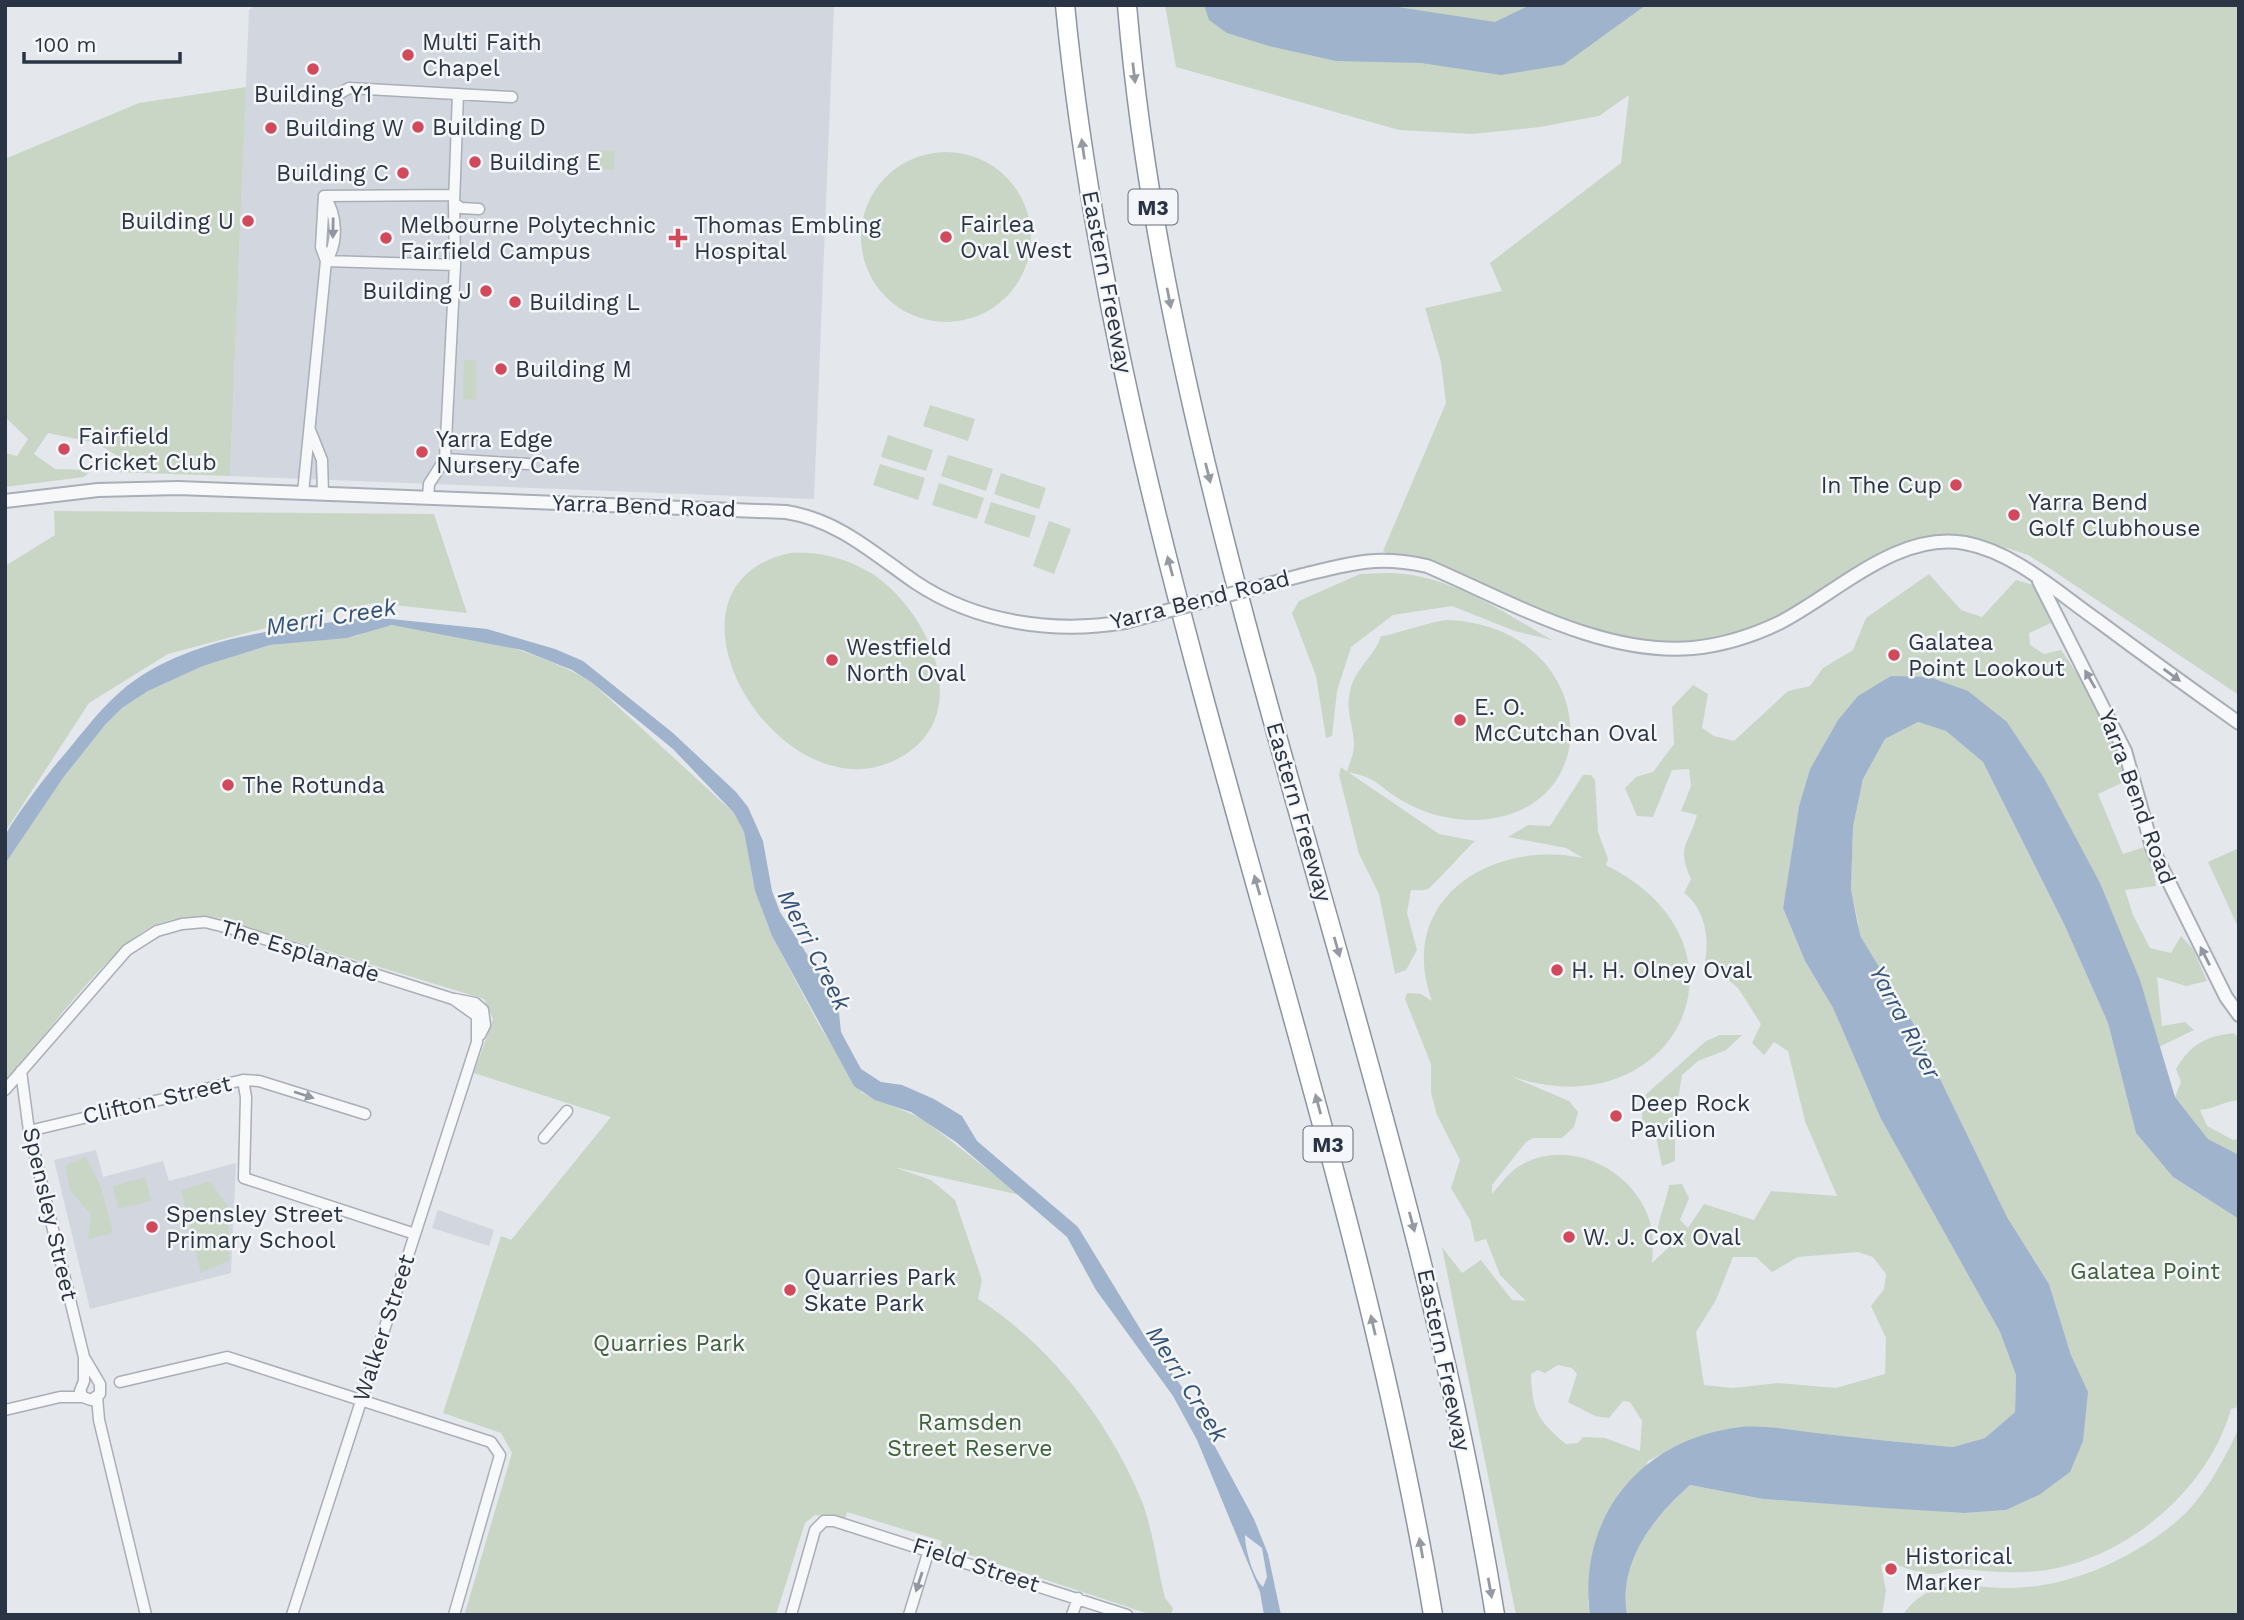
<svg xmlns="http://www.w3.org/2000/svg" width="2244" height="1620" font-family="'Work Sans',sans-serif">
	<rect width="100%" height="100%" fill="#e4e7ec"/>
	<!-- built -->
	<path fill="#d2d6de" d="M256,5H834L814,499L230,476L249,10Z
		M96,1150L103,1177L163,1161L169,1181L236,1163L231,1273L90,1309L54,1160Z
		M438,1210L494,1230L489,1246L432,1228Z"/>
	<!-- green -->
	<path fill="#c9d6c5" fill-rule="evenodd" d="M1165,5H2239V695L2049,568L2028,555L2007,548L1924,544L1779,622L1715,645L1625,644L1399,560L1383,551L1446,403L1441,362L1425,308L1502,291L1490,263L1621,163L1629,95L1599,116L1540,127L1472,134L1399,130L1176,67Z
		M246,87L230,476L111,472L112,458L116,455L96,443L48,433L34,454L55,469L91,470L84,477L5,487V453L17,456L28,439L5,417V156L7,158L139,103Z
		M590,150L615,151L614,170L589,169Z
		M861 237a85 85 0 1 1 170 0a85 85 0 1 1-170 0Z
		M464,360H476V400L463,399Z
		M930,405L975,419L968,441L923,426Z
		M888,435L933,450L926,471L881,457Z
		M948,455L993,469L986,491L941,476Z
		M880,464L925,478L918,500L873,485Z
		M1001,473L1046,488L1039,509L994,494Z
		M939,483L984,498L977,519L932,505Z
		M991,502L1036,516L1029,538L984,523Z
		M54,511L434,514L467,613L375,603L311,616L168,654L89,703L5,832V566L55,535Z
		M1049,521L1071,529L1054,574L1033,566Z
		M790,553C820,551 846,558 871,573C928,609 977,714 901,757C783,825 638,587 790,553Z
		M1360,574C1374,574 1390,572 1404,574C1457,580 1507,614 1552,640L1515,631L1452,606L1393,615L1351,647L1337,691L1332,736L1326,738L1316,676L1292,613L1299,601Z
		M1929,574L1961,610L1982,617L2016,580L2033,585L2051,623L2029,633L2030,645L2044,654L2061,650L2122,739L2130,779L2098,794L2123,854L2144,847L2152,862L2156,886L2125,890L2133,915L2150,948L2171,953L2181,936L2193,949L2207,981L2186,986L2157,977L2162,1026L2185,1022L2194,1030L2159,1047C2125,929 2074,823 2007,722L1838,720L1810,769L1799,806L1783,908L1805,961L1833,1008L1881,1119L2000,1332L2016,1375L2015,1412L1985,1438L1953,1447L1742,1427L1694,1439L1648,1461L1588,1601L1590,1615H1516L1442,1247L1462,1273L1481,1260L1512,1300L1526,1301L1500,1275L1486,1239L1475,1242L1470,1220L1451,1188L1460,1160L1437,1115L1431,1093V1064L1405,999L1407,993L1421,994L1432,1001C1395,899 1492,839 1583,858L1566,848L1508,837L1528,825L1550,826L1583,775H1591L1595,780L1598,832L1608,859L1606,865C1767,946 1674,1133 1510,1076L1569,1101L1578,1112L1574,1127L1562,1138H1533L1526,1142L1492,1185V1194C1502,1183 1509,1171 1523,1164C1569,1139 1630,1168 1648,1216C1654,1232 1653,1247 1652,1263L1668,1248L1669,1238L1657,1234C1659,1216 1666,1203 1669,1185L1682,1184L1689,1198L1680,1220L1688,1228L1704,1204L1754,1220L1771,1191L1837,1196L1805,1121L1788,1051L1774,1042L1764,1055L1752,1043L1761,1024L1738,988L1705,960C1710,938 1704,907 1684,893L1691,879C1676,846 1689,845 1697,815L1681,811L1691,786L1689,769L1672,770L1653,817L1637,816L1625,788L1636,777L1653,772L1674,744L1672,707L1693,685L1708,694L1702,728L1714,736L1734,741L1788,691L1810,686L1823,668L1853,650L1866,618ZM1858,1252L1873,1257L1886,1274L1884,1289L1871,1306L1886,1338L1885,1374L1836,1388L1778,1383L1733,1388L1704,1385L1696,1332L1716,1300L1733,1257H1756L1772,1272L1798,1257ZM1558,1365L1572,1368L1577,1374L1568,1402L1595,1416L1609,1418L1623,1401L1630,1402L1642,1421L1640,1451L1605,1438L1583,1437L1578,1443L1566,1444C1537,1420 1532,1410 1531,1374L1538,1370L1545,1373Z
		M1447,620C1600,625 1615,821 1469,820C1446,819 1423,813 1403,801C1378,787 1379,778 1348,772L1439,834L1475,841C1466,849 1433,886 1428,889C1423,891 1416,890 1411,890L1407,913L1417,950L1406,970L1395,974L1379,894L1359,854L1339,775L1341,767L1347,772C1349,764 1354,754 1354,746C1354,724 1344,712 1351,687C1357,667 1376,654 1381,636C1387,637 1431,621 1447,620Z
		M383,626C434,620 548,654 591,682L734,813L744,832L755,891L772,936L818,1023L862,1093L923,1119L1020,1195L894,1167L931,1180L955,1200L982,1280L978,1299C1049,1344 1109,1421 1141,1499C1153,1529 1157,1566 1165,1598L1173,1608L1171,1615H1152L952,1549L947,1551L940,1549L942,1541L847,1512L845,1519L815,1515L805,1523L776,1615L465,1613L512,1453L501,1433L443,1413L501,1236L511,1240L611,1117L474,1073L493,1019L484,999L219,918C196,916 173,916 151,927C107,949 40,1043 5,1083V864L63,778L105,725L122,708L148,691L203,666L270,645L356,636Z
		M1918,722L1946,731L1983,762L2064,924L2108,1023L2136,1133L2173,1177L2239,1219L2238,1407L2231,1409C2208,1491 2124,1561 2039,1571C2012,1574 1986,1571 1959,1569C1950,1569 1942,1574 1933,1574C1919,1574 1901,1566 1887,1562L1881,1565L1886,1591L1882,1615H1627C1618,1561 1653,1519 1690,1485L1763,1499L1964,1513L2006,1510L2039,1495L2087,1392L2071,1355L2049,1284L2007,1217L1913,1023L1861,937L1851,889L1853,827L1863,779L1885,739Z
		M2239,848V929L2208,862Z
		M2234,1033L2239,1039V1100C2225,1101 2214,1109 2200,1110L2207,1126L2233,1140L2239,1139V1155L2208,1139L2175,1097L2181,1082L2176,1069C2190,1045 2205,1036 2234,1033Z
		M1720,1035H1742L1726,1050L1698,1061L1682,1075L1675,1118V1161L1662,1166L1656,1136L1642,1119L1643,1097L1706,1041Z
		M86,1157L101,1187L113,1233L88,1239L91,1215L70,1190L65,1166Z
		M145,1177L151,1201L118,1209L113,1186Z
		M210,1181L229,1208V1261L201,1273L181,1190Z
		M2239,1428V1612L2236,1615H1903C1928,1577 1966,1587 2005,1588C2022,1588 2042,1586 2058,1582C2101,1572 2144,1549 2177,1521C2203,1500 2225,1458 2239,1428Z"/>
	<!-- water -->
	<path fill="#9fb4cc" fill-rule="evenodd" d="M1204,5H1385L1495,22L1530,5H1646L1563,65L1501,75L1421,63L1336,61L1269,46L1227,33L1209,20Z
		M372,617L487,629L555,649L583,661L673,733L736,792L748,807L763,841L772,891L780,912L838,1003L841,1032L861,1069L881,1082L902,1085L934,1099L962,1116L977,1141L1078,1227L1147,1340L1185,1391L1254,1519L1268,1554L1281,1615H1264L1260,1592L1197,1440L1173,1396L1096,1290L1067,1237L956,1142L911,1112L875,1100L854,1086L772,936L755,891L744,832L734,813L673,749L591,682L572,670L522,650L392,625L347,638L270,645L203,666L148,691L122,708L105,725L63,778L5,864C5,856 3,845 5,837C9,824 47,775 57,763C78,739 96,713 120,692C185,635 291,628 372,617ZM1245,1535L1262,1548L1267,1577L1263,1587C1253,1578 1245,1549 1245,1535Z
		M1891,676L1929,677L1968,691L2007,722L2044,778L2100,883L2140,980L2175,1097L2208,1139L2239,1155V1219L2173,1177L2136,1133L2108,1023L2064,924L1983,762L1946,731L1918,722L1885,739L1863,779L1853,827L1851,889L1857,921L1861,937L1913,1023L2007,1217L2049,1284L2071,1355L2088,1392L2083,1441L2070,1472L2039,1495L2006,1510L1964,1513L1884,1508L1763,1499L1690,1485C1653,1518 1618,1562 1627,1615H1590C1577,1515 1643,1438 1741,1427C1765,1425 1792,1430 1815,1433C1861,1438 1907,1443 1953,1447L1985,1438L2015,1412L2016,1375L2000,1332L1881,1119L1833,1008L1805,961L1783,908L1799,806L1810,769L1838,720L1858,696Z"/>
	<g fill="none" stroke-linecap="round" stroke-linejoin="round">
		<!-- minor casing -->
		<g stroke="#a9aeb7" stroke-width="13">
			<path id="minor" d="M339,94L349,88L512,97
				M458,94L454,203L461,208L479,209
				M324,196L454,195
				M324,196C337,213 339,243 326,261
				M326,261L455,265
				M310,430L322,460L323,494
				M445,459L528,464
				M303,493L326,261L321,247L324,196
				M428,498L429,484L445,459L455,265L454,203
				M455,999L475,1003L483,1010L485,1025L480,1035
				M21,1071L29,1131L84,1357L100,1384V1394L91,1400L83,1397L80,1391L84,1381V1357
				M243,1080L246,1097L244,1178L415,1234
				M5,1090L127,950L157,931L182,924L205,922L233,929L453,999L477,1016V1042L292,1615
				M29,1131L243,1080L259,1081L365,1114
				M544,1138L567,1111
				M120,1382L227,1357L491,1442L500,1455L454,1615
				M97,1397L99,1420L146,1615
				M5,1410L60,1397H83
				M791,1615L815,1530L824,1521H834L1127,1615
				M909,1615L929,1550
				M1072,1615L1078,1598"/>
		</g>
		<!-- tertiary casing -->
		<g stroke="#a9aeb7" stroke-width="16">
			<path id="tertiary" d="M5,501L98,490L178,488L786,512C838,520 873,553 915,582C976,623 1054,634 1125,622
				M1303,575C1352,563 1376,555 1427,566C1509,601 1602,656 1693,648C1722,645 1752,636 1779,623C1836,594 1897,531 1965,543C2014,552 2057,592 2097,620C2144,655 2191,689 2239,723
				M2039,581L2125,751L2153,850L2226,997L2239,1015"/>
		</g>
		<!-- motorway casing -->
		<g stroke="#8b94a3" stroke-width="21">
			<path id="motorway" d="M1065,5C1119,556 1343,1071 1433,1615
				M1127,5C1144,207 1189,405 1240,600C1329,938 1440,1269 1495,1615"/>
		</g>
		<!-- minor -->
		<use href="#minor" stroke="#f7f8fa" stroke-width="10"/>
		<!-- tertiary -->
		<use href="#tertiary" stroke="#f7f8fa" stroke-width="12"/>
		<!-- motorway -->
		<use href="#motorway" stroke="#fff" stroke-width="18"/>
		<!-- tertiary-bridge casing -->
		<g stroke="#a9aeb7" stroke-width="16" stroke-linecap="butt">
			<path id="tertiary-bridge" d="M1125,622L1303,575"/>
		</g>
		<!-- tertiary-bridge -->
		<use href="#tertiary-bridge" stroke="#f7f8fa" stroke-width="12"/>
	</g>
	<!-- one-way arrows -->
	<defs><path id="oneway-solid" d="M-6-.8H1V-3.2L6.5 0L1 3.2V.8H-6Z" transform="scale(1.75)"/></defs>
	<g fill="#959aa2">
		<use href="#oneway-solid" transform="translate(1134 73) rotate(83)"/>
		<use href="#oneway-solid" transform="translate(1083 149) rotate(-98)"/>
		<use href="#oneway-solid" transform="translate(1169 298) rotate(79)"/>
		<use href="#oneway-solid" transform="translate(1208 473) rotate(76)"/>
		<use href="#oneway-solid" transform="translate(1170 566) rotate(-105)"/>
		<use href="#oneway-solid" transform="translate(1257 885) rotate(-106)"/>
		<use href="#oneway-solid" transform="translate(1337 947) rotate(74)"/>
		<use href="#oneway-solid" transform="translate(1318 1104) rotate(-105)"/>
		<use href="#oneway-solid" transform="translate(1412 1222) rotate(75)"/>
		<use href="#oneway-solid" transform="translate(1373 1325) rotate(-103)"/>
		<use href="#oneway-solid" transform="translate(1421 1548) rotate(-100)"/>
		<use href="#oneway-solid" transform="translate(1490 1588) rotate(80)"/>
	</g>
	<g fill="#9196a0">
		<use href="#oneway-solid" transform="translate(333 228) rotate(91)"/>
		<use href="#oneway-solid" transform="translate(2172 675) rotate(36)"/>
		<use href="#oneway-solid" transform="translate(2090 679) rotate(-120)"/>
		<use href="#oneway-solid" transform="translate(2205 956) rotate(-117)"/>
		<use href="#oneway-solid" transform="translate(304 1095) rotate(18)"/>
		<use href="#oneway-solid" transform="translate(919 1582) rotate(108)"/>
	</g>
	<!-- markers -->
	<g fill="#d1495b" stroke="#f4f6f9" stroke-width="2.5">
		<circle cx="408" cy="55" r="7"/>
		<circle cx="313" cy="69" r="7"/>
		<circle cx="418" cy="127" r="7"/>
		<circle cx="271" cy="128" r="7"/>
		<circle cx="475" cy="162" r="7"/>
		<circle cx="403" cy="173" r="7"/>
		<circle cx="248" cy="221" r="7"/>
		<circle cx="946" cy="237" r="7"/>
		<circle cx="386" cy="238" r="7"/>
		<path d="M674.5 227.5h7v7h7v7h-7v7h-7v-7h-7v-7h7z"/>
		<circle cx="486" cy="291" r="7"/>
		<circle cx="515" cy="302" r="7"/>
		<circle cx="501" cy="369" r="7"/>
		<circle cx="64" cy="449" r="7"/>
		<circle cx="422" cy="452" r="7"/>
		<circle cx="1956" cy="485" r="7"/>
		<circle cx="2014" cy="515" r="7"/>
		<circle cx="1894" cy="655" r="7"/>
		<circle cx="832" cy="660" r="7"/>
		<circle cx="1460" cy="720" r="7"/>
		<circle cx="228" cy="785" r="7"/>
		<circle cx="1557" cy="970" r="7"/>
		<circle cx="1616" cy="1116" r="7"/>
		<circle cx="152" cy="1227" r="7"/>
		<circle cx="1569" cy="1237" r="7"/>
		<circle cx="790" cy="1290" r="7"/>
		<circle cx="1891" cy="1569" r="7"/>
	</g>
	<g text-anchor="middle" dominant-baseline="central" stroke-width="5" stroke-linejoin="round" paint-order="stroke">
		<!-- shield labels -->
		<g fill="#f4f6f9" stroke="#676e7b" stroke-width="2">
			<rect x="1128.5" y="189.5" width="49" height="35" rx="5"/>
			<rect x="1303.5" y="1126.5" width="49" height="35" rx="5"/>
		</g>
		<g font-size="21" font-weight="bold" fill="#2b3445">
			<text x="1153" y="207">M3</text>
			<text x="1328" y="1144">M3</text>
		</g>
		<!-- poi labels -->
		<g font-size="23" fill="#2b3445" stroke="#f4f6f9" text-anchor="start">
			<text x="422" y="42">Multi Faith<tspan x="422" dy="26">Chapel</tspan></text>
			<text x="313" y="94" text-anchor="middle">Building Y1</text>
			<text x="432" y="127">Building D</text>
			<text x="285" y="128">Building W</text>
			<text x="489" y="162">Building E</text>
			<text x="389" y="173" text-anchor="end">Building C</text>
			<text x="234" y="221" text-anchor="end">Building U</text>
			<text x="960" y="224">Fairlea<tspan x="960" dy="26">Oval West</tspan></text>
			<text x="400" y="225">Melbourne Polytechnic<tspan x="400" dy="26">Fairfield Campus</tspan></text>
			<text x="694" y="225">Thomas Embling<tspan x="694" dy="26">Hospital</tspan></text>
			<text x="472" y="291" text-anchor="end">Building J</text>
			<text x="529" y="302">Building L</text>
			<text x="515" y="369">Building M</text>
			<text x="78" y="436">Fairfield<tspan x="78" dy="26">Cricket Club</tspan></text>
			<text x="436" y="439">Yarra Edge<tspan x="436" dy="26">Nursery Cafe</tspan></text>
			<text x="1942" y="485" text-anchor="end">In The Cup</text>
			<text x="2028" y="502">Yarra Bend<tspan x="2028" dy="26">Golf Clubhouse</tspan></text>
			<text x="1908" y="642">Galatea<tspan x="1908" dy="26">Point Lookout</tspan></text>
			<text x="846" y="647">Westfield<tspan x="846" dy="26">North Oval</tspan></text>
			<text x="1474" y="707">E. O.<tspan x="1474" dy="26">McCutchan Oval</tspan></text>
			<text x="242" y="785">The Rotunda</text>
			<text x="1571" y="970">H. H. Olney Oval</text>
			<text x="1630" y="1103">Deep Rock<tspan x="1630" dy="26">Pavilion</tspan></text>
			<text x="166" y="1214">Spensley Street<tspan x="166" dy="26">Primary School</tspan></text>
			<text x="1583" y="1237">W. J. Cox Oval</text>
			<text x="804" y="1277">Quarries Park<tspan x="804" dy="26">Skate Park</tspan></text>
			<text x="1905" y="1556">Historical<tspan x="1905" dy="26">Marker</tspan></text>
		</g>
		<!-- street labels -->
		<g font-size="23" fill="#2b3445" stroke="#f4f6f9">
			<text transform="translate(1107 282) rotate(79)">Eastern Freeway</text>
			<text transform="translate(644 506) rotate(2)">Yarra Bend Road</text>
			<text transform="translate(1200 600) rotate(-14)">Yarra Bend Road</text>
			<text transform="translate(2137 797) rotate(70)">Yarra Bend Road</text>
			<text transform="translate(1299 812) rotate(74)">Eastern Freeway</text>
			<text transform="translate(300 951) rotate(17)">The Esplanade</text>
			<text transform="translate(157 1100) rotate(-13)">Clifton Street</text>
			<text transform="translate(50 1214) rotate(77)">Spensley Street</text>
			<text transform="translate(384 1328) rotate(-72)">Walker Street</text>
			<text transform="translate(1444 1360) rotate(78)">Eastern Freeway</text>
			<text transform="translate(976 1565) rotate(18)">Field Street</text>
		</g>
		<!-- park labels -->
		<g font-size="23" fill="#3f6138" stroke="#f4f6f9">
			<text x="2145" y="1271">Galatea Point</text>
			<text x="669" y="1343">Quarries Park</text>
			<text x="970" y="1422">Ramsden<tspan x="970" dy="26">Street Reserve</tspan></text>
		</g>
		<!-- water labels -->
		<g font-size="24" font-style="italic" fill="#34527a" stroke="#f4f6f9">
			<text transform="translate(331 617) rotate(-9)">Merri Creek</text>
			<text transform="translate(814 950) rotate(63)">Merri Creek</text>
			<text transform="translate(1905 1022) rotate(62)">Yarra River</text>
			<text transform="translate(1187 1384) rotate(58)">Merri Creek</text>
		</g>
	</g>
	<!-- border -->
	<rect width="2244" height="1620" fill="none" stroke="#2b3445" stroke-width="14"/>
	<!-- scale -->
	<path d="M24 52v10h156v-10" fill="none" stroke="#2b3445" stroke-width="3.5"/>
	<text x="35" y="52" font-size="21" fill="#2b3445" stroke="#f4f6f9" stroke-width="5" paint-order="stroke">100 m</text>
</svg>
